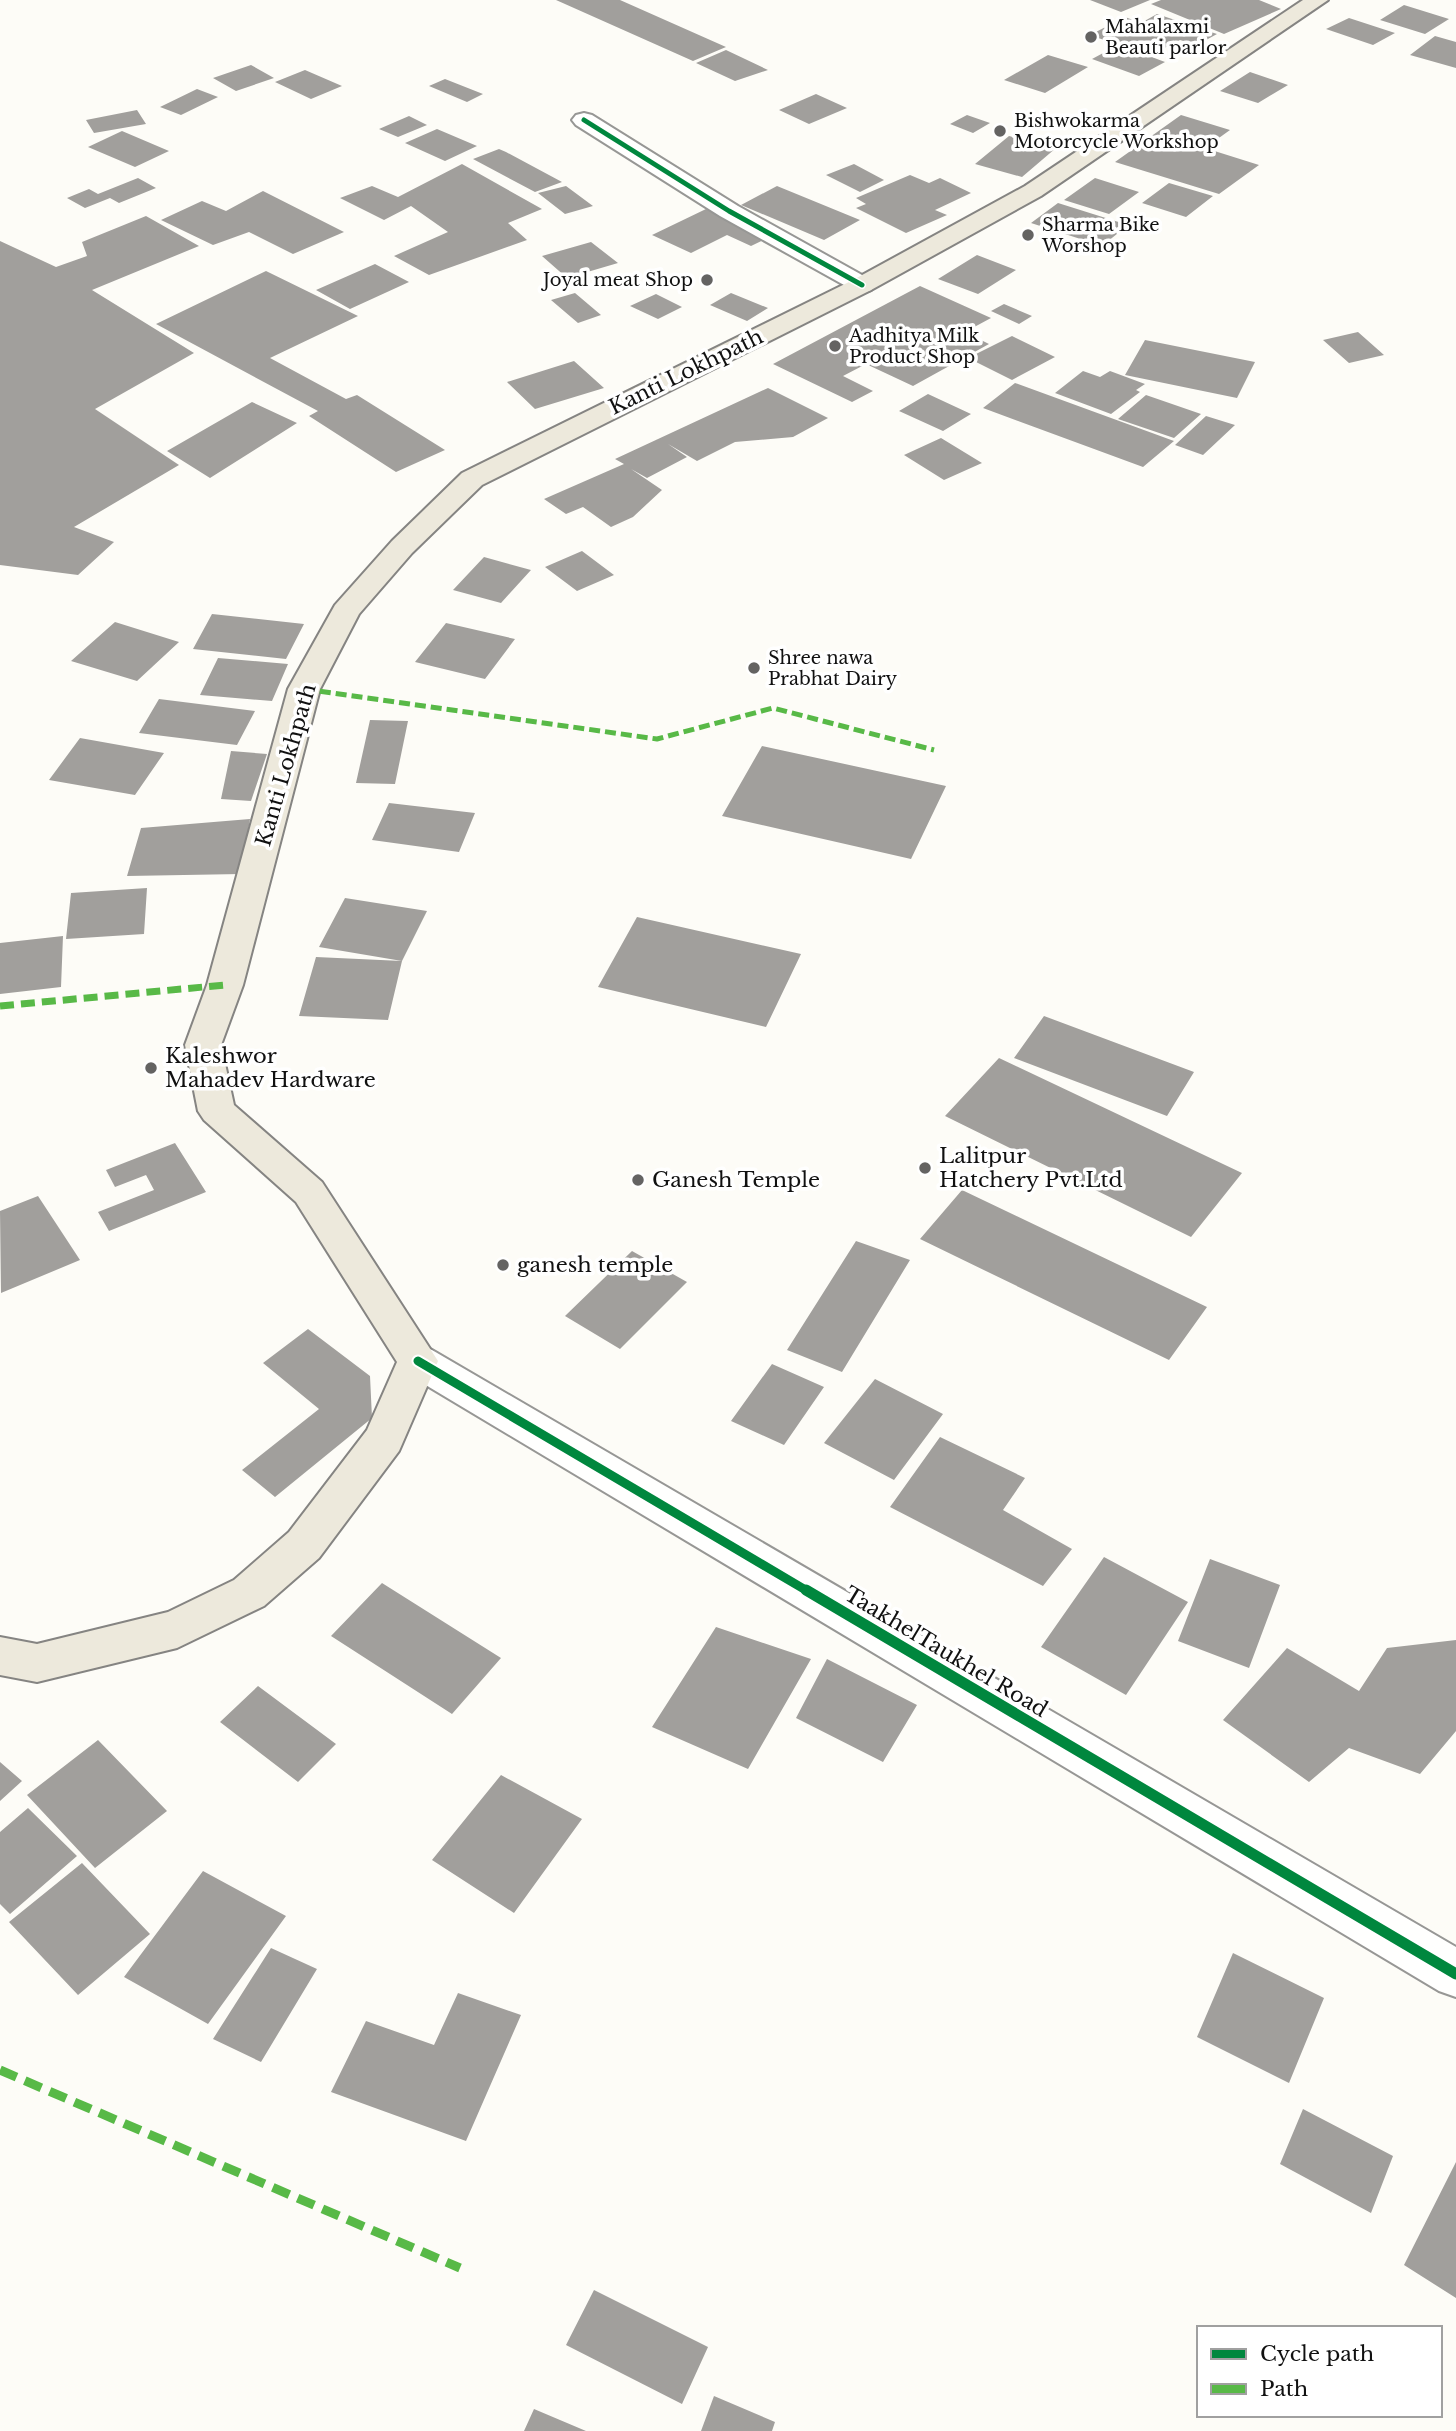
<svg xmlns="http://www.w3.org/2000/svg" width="1456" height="2431" font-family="'Libre Baskerville',serif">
	<rect width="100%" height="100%" fill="#fdfcf7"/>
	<!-- building -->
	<path fill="#a19f9c" d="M556,0H620L726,47L693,61Z
		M1090,0H1150L1121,12Z
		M1161,0H1259L1281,9L1224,34L1151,4Z
		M1404,5L1449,19L1425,34L1380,20Z
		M1157,14L1217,34L1197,45L1180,40L1149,56L1165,62L1139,76L1092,59L1118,45L1090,35L1125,17L1141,23Z
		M1349,18L1395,33L1373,45L1326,29Z
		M1435,36L1456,42V68L1410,55Z
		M726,50L768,70L735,81L696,63Z
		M1048,55L1088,67L1045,93L1004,80Z
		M251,65L274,78L236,91L213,78Z
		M305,70L342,86L311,99L275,82Z
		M1250,72L1288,85L1258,103L1220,91Z
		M445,79L483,94L467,102L429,86Z
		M197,89L218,97L181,115L160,107Z
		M816,94L847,108L809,124L779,110Z
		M137,110L146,124L94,133L86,120Z
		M967,115L990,123L973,133L950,124Z
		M1181,115L1230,130L1205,148L1259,165L1219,194L1115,162Z
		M409,116L427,125L398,137L379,129Z
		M437,129L477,146L445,161L405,143Z
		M122,131L169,151L135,167L88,147Z
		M1009,136L1056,148L1022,177L975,164Z
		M499,149L506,152L562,182L535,192L473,159Z
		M462,164L542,209L508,223L527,240L429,275L394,256L448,232L411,206L384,220L340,198L372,186L398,197Z
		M854,164L884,180L860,192L826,175Z
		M910,175L929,183L940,178L971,193L935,210L947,215L906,233L856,208L866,204L856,198Z
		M138,178L156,188L119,203L110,198L85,208L67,198L89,189L98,194Z
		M1095,178L1139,192L1109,214L1064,200Z
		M1169,183L1213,196L1186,217L1142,203Z
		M566,186L593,206L565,214L538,193Z
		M777,186L860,220L824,240L741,205Z
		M263,191L344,232L293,254L249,232L213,245L161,220L202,201L226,211Z
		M1058,203L1128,225L1102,246L1031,223Z
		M706,209L770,237L751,246L727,235L691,253L652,235Z
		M146,216L199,246L92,290L194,353L95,409L179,465L74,527L114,542L78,575L0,565V241L56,267L87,256L82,242Z
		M591,242L618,263L567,278L542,256Z
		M977,255L1016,270L978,294L938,279Z
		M375,264L409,282L350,309L316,290Z
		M266,271L358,316L270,358L346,399L357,395L445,450L396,472L309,416L318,411L156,324Z
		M920,286L991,318L965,332L989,344L913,386L866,364L843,376L873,391L852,402L773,364Z
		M575,293L601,315L578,323L551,300Z
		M731,293L768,308L747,321L710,305Z
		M656,294L682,307L658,319L630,306Z
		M1004,304L1032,316L1019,324L991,311Z
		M1358,332L1384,355L1349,363L1323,340Z
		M1012,336L1055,357L1012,380L968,358Z
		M1145,340L1255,362L1237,398L1125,375Z
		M574,361L604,388L535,409L507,382Z
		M1083,371L1100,377L1110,371L1145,384L1136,390L1140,392L1111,414L1055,393Z
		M1015,383L1174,441L1143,467L983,408Z
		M768,388L828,418L793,437L735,442L697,461L668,444L687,457L647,478L631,469L662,490L633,517L611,527L583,507L566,514L544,499L624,464L615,459Z
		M928,394L971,414L943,431L899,411Z
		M1146,395L1201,414L1174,438L1118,419Z
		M252,402L297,423L210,478L167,451Z
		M1206,416L1235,425L1203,455L1175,445Z
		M941,438L982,463L944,480L904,455Z
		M582,551L614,575L577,591L545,567Z
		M484,557L531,570L501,603L453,590Z
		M212,614L304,624L286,659L193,649Z
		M115,622L179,642L137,681L71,661Z
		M446,623L515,639L485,679L415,662Z
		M218,658L288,664L272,701L200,695Z
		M159,699L255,711L237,745L139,733Z
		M370,720L408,721L395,784L356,783Z
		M80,738L164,753L135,795L49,780Z
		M762,746L946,786L911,859L722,816Z
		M231,751L267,754L251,801L221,799Z
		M389,803L475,813L459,852L372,840Z
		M250,819L241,874L127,876L141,828Z
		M147,888L144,934L66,939L71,893Z
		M345,898L427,911L402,961L319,947Z
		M637,917L801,954L766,1027L598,987Z
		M63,936L61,987L0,994V943Z
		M316,957L402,961L388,1020L299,1016Z
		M1044,1016L1194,1072L1167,1116L1014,1058Z
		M999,1058L1242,1173L1191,1237L945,1116Z
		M175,1143L206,1192L109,1231L98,1212L154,1190L146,1175L115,1187L106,1170Z
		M962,1190L1207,1307L1169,1360L920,1239Z
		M38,1196L80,1260L1,1293L0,1211Z
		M856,1241L910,1260L842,1372L787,1350Z
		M632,1251L687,1282L620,1349L565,1316Z
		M308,1329L370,1376L372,1418L275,1497L242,1470L319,1409L263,1363Z
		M772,1364L824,1387L784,1445L731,1421Z
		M875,1379L943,1414L894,1480L824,1443Z
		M940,1437L1025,1478L1003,1510L1072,1549L1043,1586L890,1507Z
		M1104,1557L1188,1602L1126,1695L1041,1647Z
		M1210,1559L1280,1585L1249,1668L1178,1641Z
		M382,1583L501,1658L452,1714L331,1636Z
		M716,1627L811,1659L748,1769L652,1727Z
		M1456,1640V1731L1420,1774L1349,1748L1309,1782L1223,1720L1287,1648L1359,1691L1387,1648Z
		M827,1659L917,1705L883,1762L796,1718Z
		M258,1686L336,1744L298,1782L220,1722Z
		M98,1740L167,1811L95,1868L27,1795Z
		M0,1762L22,1781L0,1801Z
		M501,1775L582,1819L514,1913L432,1860Z
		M28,1808L77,1856L10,1914L0,1904V1832Z
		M82,1863L150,1934L78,1995L9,1922Z
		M203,1871L286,1916L208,2024L124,1977Z
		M271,1948L317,1969L261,2062L213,2039Z
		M1233,1953L1324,1998L1289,2083L1197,2037Z
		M458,1993L521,2015L466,2141L331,2092L366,2021L434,2045Z
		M1303,2109L1393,2156L1371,2213L1280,2164Z
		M1456,2162V2298L1404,2265Z
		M594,2290L708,2347L682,2404L566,2345Z
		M714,2396L775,2422L772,2431H701Z
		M534,2409L586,2431H524Z"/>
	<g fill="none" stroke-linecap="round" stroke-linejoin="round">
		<!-- minor casing -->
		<g stroke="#979795" stroke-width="4">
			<path id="minor" d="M584,113L592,115L738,206L871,280L875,285L871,290L862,293L853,290L720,216L576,125L572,120L576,115Z
				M418,1345L432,1350L1456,1947V1997L1439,1991L404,1372L398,1361L404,1350Z"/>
		</g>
		<!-- primary casing -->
		<g stroke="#858482" stroke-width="4">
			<path id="primary" d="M1303,0H1328L1041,196L871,290L482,485L412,553L359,614L320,689L243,985L221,1045L234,1105L322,1182L438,1361L399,1451L319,1558L264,1606L177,1648L37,1682L0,1675V1637L37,1644L168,1612L234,1580L289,1532L367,1430L397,1362L296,1202L204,1120L198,1111L185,1045L207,985L288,689L335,605L392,541L462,473L853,280L1025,186Z"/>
		</g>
		<!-- minor -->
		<use href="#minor" fill="#fffffe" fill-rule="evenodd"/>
		<!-- primary -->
		<use href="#primary" fill="#ede9dc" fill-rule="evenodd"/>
		<!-- quiet-far2 -->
		<path stroke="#58b947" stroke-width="5" stroke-dasharray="11 5" stroke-linecap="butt" d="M304,689L657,739L773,708L934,750"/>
		<!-- quiet-far1 -->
		<path stroke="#58b947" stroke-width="7" stroke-dasharray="14 7" stroke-linecap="butt" d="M0,1006L225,985"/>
		<!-- quiet -->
		<path stroke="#58b947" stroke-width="9" stroke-dasharray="18 9" stroke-linecap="butt" d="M0,2070L460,2268"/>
		<!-- cycleway-far2 casing -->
		<g stroke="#fff" stroke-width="8">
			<path id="cycleway-far2" d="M584,120L729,211L862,285"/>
		</g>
		<!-- cycleway-far1 casing -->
		<g stroke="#fff" stroke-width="13">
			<path id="cycleway-far1" d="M418,1361L809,1592"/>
		</g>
		<!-- cycleway casing -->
		<g stroke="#fff" stroke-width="16">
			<path id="cycleway" d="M806,1590L1456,1974"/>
		</g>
		<!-- cycleway-far2 -->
		<use href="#cycleway-far2" stroke="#00873e" stroke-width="5"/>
		<!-- cycleway-far1 -->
		<use href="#cycleway-far1" stroke="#00873e" stroke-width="9"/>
		<!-- cycleway -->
		<use href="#cycleway" stroke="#00873e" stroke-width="11"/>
	</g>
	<!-- markers -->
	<g fill="#646362" stroke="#fff" stroke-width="2.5">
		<circle cx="1091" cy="37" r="7"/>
		<circle cx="1000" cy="131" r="7"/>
		<circle cx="1028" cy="235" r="7"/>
		<circle cx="707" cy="280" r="7"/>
		<circle cx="835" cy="346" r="7"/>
		<circle cx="754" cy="668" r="7"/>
		<circle cx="151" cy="1068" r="7"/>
		<circle cx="925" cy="1168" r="7"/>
		<circle cx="638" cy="1180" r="7"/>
		<circle cx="503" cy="1265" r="7"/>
	</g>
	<g text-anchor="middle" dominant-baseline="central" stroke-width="7" stroke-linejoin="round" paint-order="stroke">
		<!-- far-poi labels -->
		<g font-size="18" fill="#111" stroke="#fff" text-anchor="start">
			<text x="1105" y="27">Mahalaxmi<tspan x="1105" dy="21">Beauti parlor</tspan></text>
			<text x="1014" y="121">Bishwokarma<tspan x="1014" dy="21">Motorcycle Workshop</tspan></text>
			<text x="1042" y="225">Sharma Bike<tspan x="1042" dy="21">Worshop</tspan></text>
			<text x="693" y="280" text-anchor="end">Joyal meat Shop</text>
			<text x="849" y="336">Aadhitya Milk<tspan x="849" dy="21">Product Shop</tspan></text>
			<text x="768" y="658">Shree nawa<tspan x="768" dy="21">Prabhat Dairy</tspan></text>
		</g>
		<!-- street labels -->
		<g font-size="21" fill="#111" stroke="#fff">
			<text transform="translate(686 372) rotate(-26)">Kanti Lokhpath</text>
			<text transform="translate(286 765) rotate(-74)">Kanti Lokhpath</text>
			<text transform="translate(946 1652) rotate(31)">TaakhelTaukhel Road</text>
		</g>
		<!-- poi labels -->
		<g font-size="21" fill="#111" stroke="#fff" text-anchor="start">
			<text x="165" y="1056">Kaleshwor<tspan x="165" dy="24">Mahadev Hardware</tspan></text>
			<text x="939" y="1156">Lalitpur<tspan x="939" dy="24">Hatchery Pvt.Ltd</tspan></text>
			<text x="652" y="1180">Ganesh Temple</text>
			<text x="517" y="1265">ganesh temple</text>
		</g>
	</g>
	<!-- legend -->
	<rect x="1197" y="2326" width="245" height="91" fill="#ffffff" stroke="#a0a0a0" stroke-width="2"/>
	<rect x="1211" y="2349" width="35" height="10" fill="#00873e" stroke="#a0a0a0" stroke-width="2"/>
	<text x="1260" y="2361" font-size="21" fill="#111111">Cycle path</text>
	<rect x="1211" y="2384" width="35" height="10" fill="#58b947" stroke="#a0a0a0" stroke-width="2"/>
	<text x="1260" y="2396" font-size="21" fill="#111111">Path</text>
</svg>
